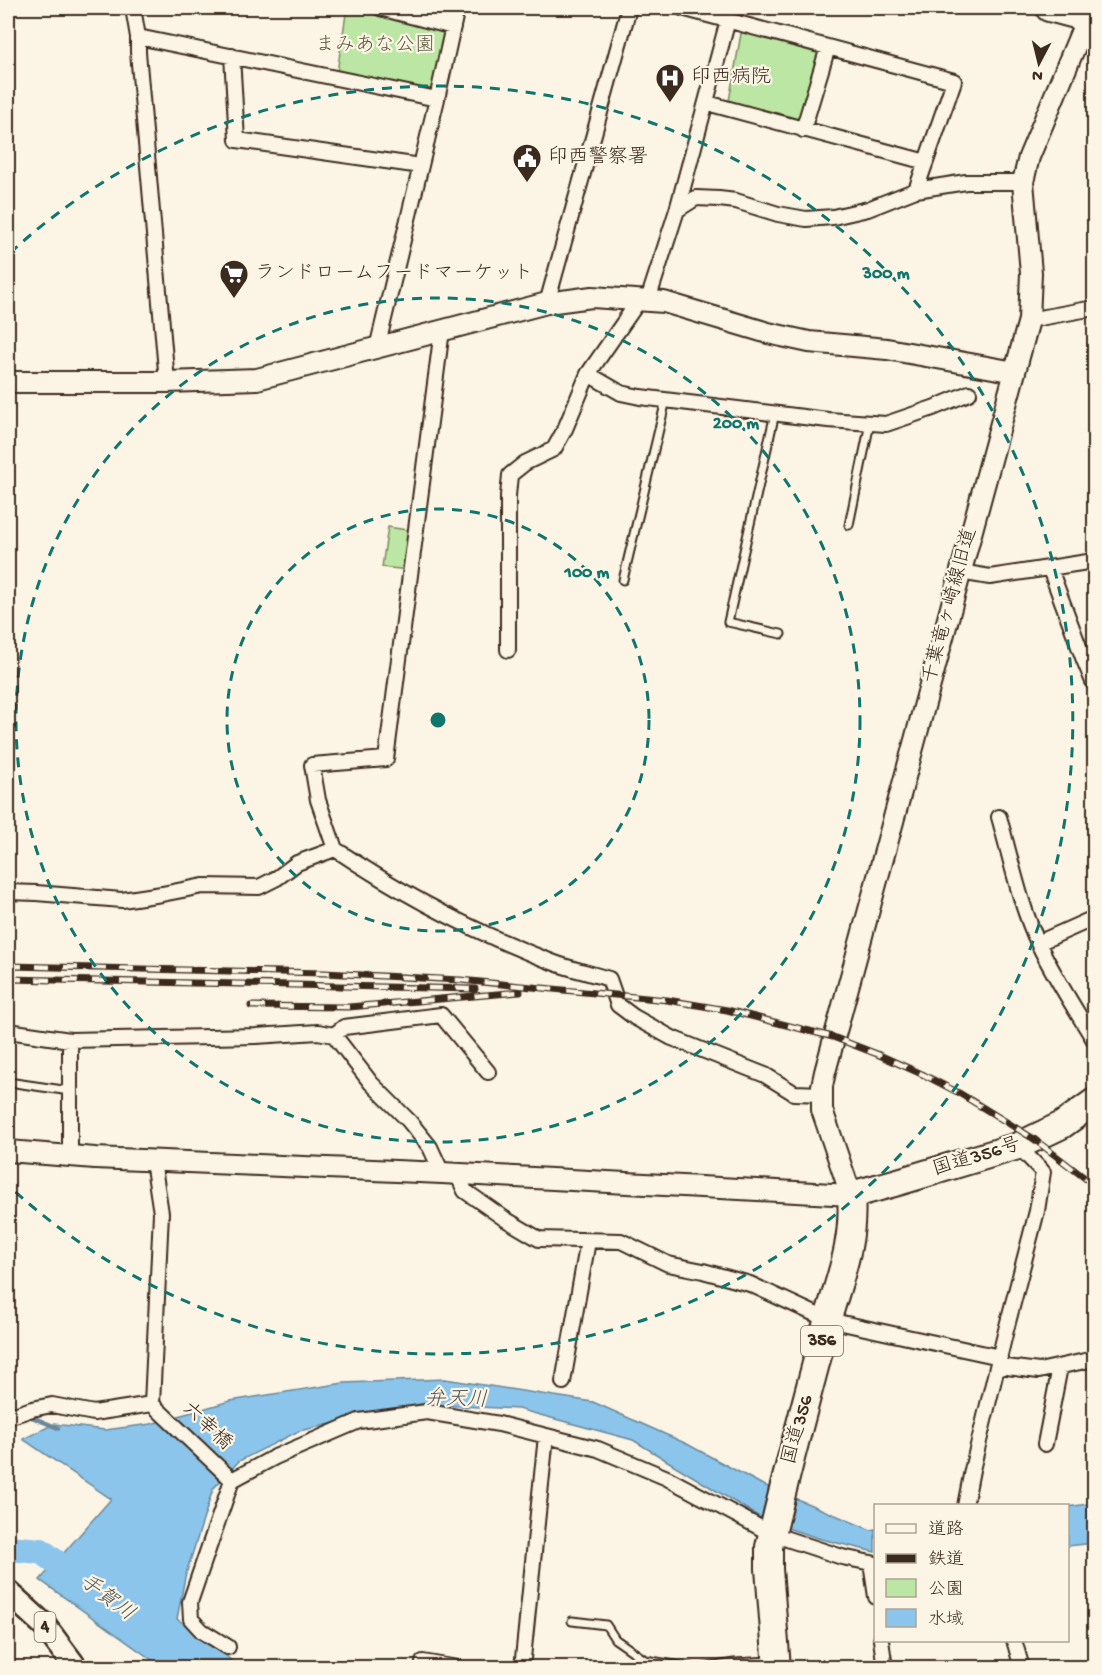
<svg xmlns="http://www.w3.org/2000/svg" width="1102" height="1675" font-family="'Gochi Hand','Klee One',sans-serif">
	<rect width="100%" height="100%" fill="#fcf5e5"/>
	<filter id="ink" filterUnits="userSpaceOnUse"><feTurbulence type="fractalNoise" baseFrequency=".0167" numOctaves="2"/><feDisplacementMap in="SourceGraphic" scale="12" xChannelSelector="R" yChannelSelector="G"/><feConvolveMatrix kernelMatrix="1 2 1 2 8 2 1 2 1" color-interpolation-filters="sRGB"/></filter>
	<g filter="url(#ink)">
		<!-- green -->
		<path fill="#bce6a3" stroke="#7c8860" stroke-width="1.5" d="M347,8H360L450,31L434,93L337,72Z
			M742,28L821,49L800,121L729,101Z
			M388,527L413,531L408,570L382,567Z"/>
		<!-- water -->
		<path fill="#8bc5eb" stroke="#6b8799" stroke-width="1.5" d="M445,1379L593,1402L687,1444L761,1484L871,1530L875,1529V1552L821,1539L766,1521L633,1440L518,1409L421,1404L299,1431L239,1461L213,1489L185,1577L177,1619L219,1649L238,1667H162L40,1580L111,1499L23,1439L54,1424L105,1430L151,1424L230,1401L344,1383Z
			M1094,1503V1543L1068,1546V1507Z"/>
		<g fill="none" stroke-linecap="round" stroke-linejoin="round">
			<!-- stream -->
			<path stroke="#6b8799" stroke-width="4.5" d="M27,1415L58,1428"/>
			<!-- river -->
			<path stroke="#8bc5eb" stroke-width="26" d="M8,1548L41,1551L82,1582"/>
			<!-- lane casing -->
			<g stroke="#3b2a1e" stroke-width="11">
				<path id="lane" d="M775,413L728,622L781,634
					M849,525L870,423
					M623,580L666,400
					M8,1082L70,1091
					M572,1621L606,1625L615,1639L645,1660L693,1668
					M703,1668L734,1663L771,1661"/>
			</g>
			<!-- street casing -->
			<g stroke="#3b2a1e" stroke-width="18">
				<path id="street" d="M133,8L138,37V52L167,382
					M380,8L453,27
					M682,8L954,81L916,190
					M138,37L437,99
					M232,56L237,140L421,166
					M707,103L926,162
					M803,130L828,47
					M677,210L696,198L719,199L736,201L778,214L806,219L833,217L868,209L916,190L966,182H1023
					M648,300L677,210L728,20
					M547,303L629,8
					M1029,320L1094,308
					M377,348L437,99L457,8
					M588,374L621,393L640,397L828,420L886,424L933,408L969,393
					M1050,569L1084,660L1094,684
					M960,572L990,577L1094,561
					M508,650V496L510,475L525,463L554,449L565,429L588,374L640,299
					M999,817C1011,859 1020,906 1039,945C1055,978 1075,1009 1094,1040
					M335,849L318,800L312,765L386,759L442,330
					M8,892L36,893L122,900L162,894L203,886L259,887L277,878L297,863L335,849C402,894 476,933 552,962C570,969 590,973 609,979L618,1005L634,1017L672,1038L765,1075L794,1093L822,1094
					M1038,943L1094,918
					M8,1031L70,1040L256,1036L318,1032L334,1035L371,1083L409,1121L430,1147L442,1173
					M334,1035L344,1027L441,1015L488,1072
					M70,1040V1156
					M457,1174L465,1191L505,1219L539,1239L621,1241L668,1264L703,1271L750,1284L828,1320L1000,1357
					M998,1366L1039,1371L1094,1359
					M563,1382L588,1241
					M152,1404L161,1213L153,1161
					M152,1404L232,1480
					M8,1417L32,1409L52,1405L94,1413L152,1404
					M1045,1444L1060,1367
					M965,1506L972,1470L1006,1330L1037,1211L1043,1172L1018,1146
					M871,1563L876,1597
					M881,1640L885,1668
					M1014,1640L1022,1668
					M228,1647L202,1631L191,1619L190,1602L232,1480L275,1457L359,1421L427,1412L499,1424L598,1449L667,1478L772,1534L842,1557L876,1564
					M423,1662L458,1668
					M522,1668L546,1436"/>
			</g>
			<!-- secondary casing -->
			<g stroke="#3b2a1e" stroke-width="24">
				<path id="secondary" d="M8,382H167L257,379L547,303L592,297L664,302L768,333L809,342L887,349L1015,372
					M8,1151L95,1158L442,1173L851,1195L822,1110V1086L825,1072L1029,320L1031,273L1023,182L1029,157L1087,18"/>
			</g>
			<!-- primary casing -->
			<g stroke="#3b2a1e" stroke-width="27">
				<path id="primary" d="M8,1592L44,1625L76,1668"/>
			</g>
			<!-- highway casing -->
			<g stroke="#3b2a1e" stroke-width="30">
				<path id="highway" d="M1049,8L1094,20
					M777,1668L769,1569V1547C786,1474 806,1402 825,1329C838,1281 855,1246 851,1195L898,1182L1018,1146L1062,1125L1094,1102"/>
			</g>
			<!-- lane -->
			<use href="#lane" stroke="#fcf5e5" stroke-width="7"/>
			<!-- street -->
			<use href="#street" stroke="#fcf5e5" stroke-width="14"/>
			<!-- secondary -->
			<use href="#secondary" stroke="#fcf5e5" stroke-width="20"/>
			<!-- primary -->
			<use href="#primary" stroke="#fcf5e5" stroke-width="22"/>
			<!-- highway -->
			<use href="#highway" stroke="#fcf5e5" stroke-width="26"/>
			<!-- rail casing -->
			<g stroke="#3b2a1e" stroke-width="7">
				<path id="rail" d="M8,966L324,973L460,980L667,1000L727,1010L833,1037L877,1054L924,1075L959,1093L1034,1139L1094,1185
					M8,979L475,989
					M251,1006L349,1007L520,992"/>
			</g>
			<!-- rail -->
			<use href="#rail" stroke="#fcf5e5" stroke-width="4.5" stroke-dasharray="14" stroke-linecap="butt"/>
		</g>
	</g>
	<!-- distance rings -->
	<g fill="none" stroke="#0f766e" stroke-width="3" stroke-dasharray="10 8">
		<circle cx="438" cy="720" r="211"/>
		<circle cx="438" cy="720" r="422"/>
		<path d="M10 253A634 634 0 1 1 10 1187"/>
	</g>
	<!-- icons -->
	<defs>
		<g id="hospital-pin" transform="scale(1.5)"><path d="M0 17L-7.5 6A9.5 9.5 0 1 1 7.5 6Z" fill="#3b2a1e" stroke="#fcf5e5"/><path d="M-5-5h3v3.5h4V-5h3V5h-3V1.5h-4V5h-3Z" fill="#fff"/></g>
		<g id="civic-pin" transform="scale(1.5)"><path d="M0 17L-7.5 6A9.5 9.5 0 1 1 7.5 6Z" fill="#3b2a1e" stroke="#fcf5e5"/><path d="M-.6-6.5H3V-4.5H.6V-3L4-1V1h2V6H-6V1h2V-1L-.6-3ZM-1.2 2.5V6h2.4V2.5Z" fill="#fff"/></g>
		<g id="supermarket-pin" transform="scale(1.5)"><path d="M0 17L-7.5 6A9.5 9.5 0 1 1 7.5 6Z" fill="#3b2a1e" stroke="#fcf5e5"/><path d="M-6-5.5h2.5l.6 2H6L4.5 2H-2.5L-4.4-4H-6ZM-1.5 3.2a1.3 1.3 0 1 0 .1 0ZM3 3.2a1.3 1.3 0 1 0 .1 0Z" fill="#fff"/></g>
	</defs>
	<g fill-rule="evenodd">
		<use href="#hospital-pin" x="670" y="78"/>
		<use href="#civic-pin" x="527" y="158"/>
		<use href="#supermarket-pin" x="234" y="274"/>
	</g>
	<g text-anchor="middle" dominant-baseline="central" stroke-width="4.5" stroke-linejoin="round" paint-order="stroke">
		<!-- shield labels -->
		<g fill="#fcf5e5" stroke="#75675a" stroke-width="1.5">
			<rect x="801" y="1326" width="42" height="30" rx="4.5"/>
			<rect x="34.5" y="1612" width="21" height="30" rx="4.5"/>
		</g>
		<g font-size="18" font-weight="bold" fill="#3b2a1e">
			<text x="822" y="1341">356</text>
			<text x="45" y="1627">4</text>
		</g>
		<!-- park labels -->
		<g font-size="20" fill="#5b593f" stroke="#fcf5e5">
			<text x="375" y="46">まみあな公園</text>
		</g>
		<!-- poi labels -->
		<g font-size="20" fill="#3b2a1e" stroke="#fcf5e5" text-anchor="start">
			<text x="691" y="78">印西病院</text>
			<text x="548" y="158">印西警察署</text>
			<text x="255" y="274">ランドロームフードマーケット</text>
		</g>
		<!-- street labels -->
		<g font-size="20" fill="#3b2a1e" stroke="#fcf5e5">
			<text transform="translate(951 606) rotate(-75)">千葉竜ヶ崎線旧道</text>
			<text transform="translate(977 1158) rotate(-17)">国道356号</text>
			<text transform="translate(206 1427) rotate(43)">六幸橋</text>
			<text transform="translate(799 1430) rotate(-75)">国道356</text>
		</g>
		<!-- water labels -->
		<g font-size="21" font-style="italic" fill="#53585c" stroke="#fcf5e5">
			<text transform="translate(456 1401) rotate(2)">弁天川</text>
			<text transform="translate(106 1599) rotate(37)">手賀川</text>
		</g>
	</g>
	<circle cx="438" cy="720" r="9" fill="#0f766e" stroke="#fcf5e5" stroke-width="3"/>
	<g font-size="18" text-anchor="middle" font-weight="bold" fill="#0f766e" stroke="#fcf5e5" stroke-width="4.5" stroke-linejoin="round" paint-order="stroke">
		<text x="886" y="278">300 m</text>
		<text x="736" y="428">200 m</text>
		<text x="587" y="577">100 m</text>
	</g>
	<!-- margin -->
	<rect width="1102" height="1675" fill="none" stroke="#fcf5e5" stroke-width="30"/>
	<rect x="15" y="15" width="1072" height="1645" fill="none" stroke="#3b2a1e" stroke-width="2" filter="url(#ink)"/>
	<!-- legend -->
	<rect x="874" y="1504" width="195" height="138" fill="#fcf5e5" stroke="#afa495" stroke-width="1.5"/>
	<rect x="886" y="1524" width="30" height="9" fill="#fcf5e5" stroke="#afa495" stroke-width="1.5"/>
	<text x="928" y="1534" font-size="18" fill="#3b2a1e">道路</text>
	<rect x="886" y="1554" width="30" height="9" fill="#3b2a1e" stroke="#afa495" stroke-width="1.5"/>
	<text x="928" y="1564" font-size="18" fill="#3b2a1e">鉄道</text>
	<rect x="886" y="1579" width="30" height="18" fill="#bce6a3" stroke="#afa495" stroke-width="1.5"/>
	<text x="928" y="1594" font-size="18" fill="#3b2a1e">公園</text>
	<rect x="886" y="1609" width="30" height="18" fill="#8bc5eb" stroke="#afa495" stroke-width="1.5"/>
	<text x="928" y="1624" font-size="18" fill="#3b2a1e">水域</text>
	<!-- north arrow -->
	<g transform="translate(1039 63) rotate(187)" stroke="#fcf5e5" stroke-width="4.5" paint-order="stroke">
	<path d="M0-4.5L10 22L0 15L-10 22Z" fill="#3b2a1e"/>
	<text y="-9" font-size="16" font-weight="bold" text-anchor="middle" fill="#3b2a1e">N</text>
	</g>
</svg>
